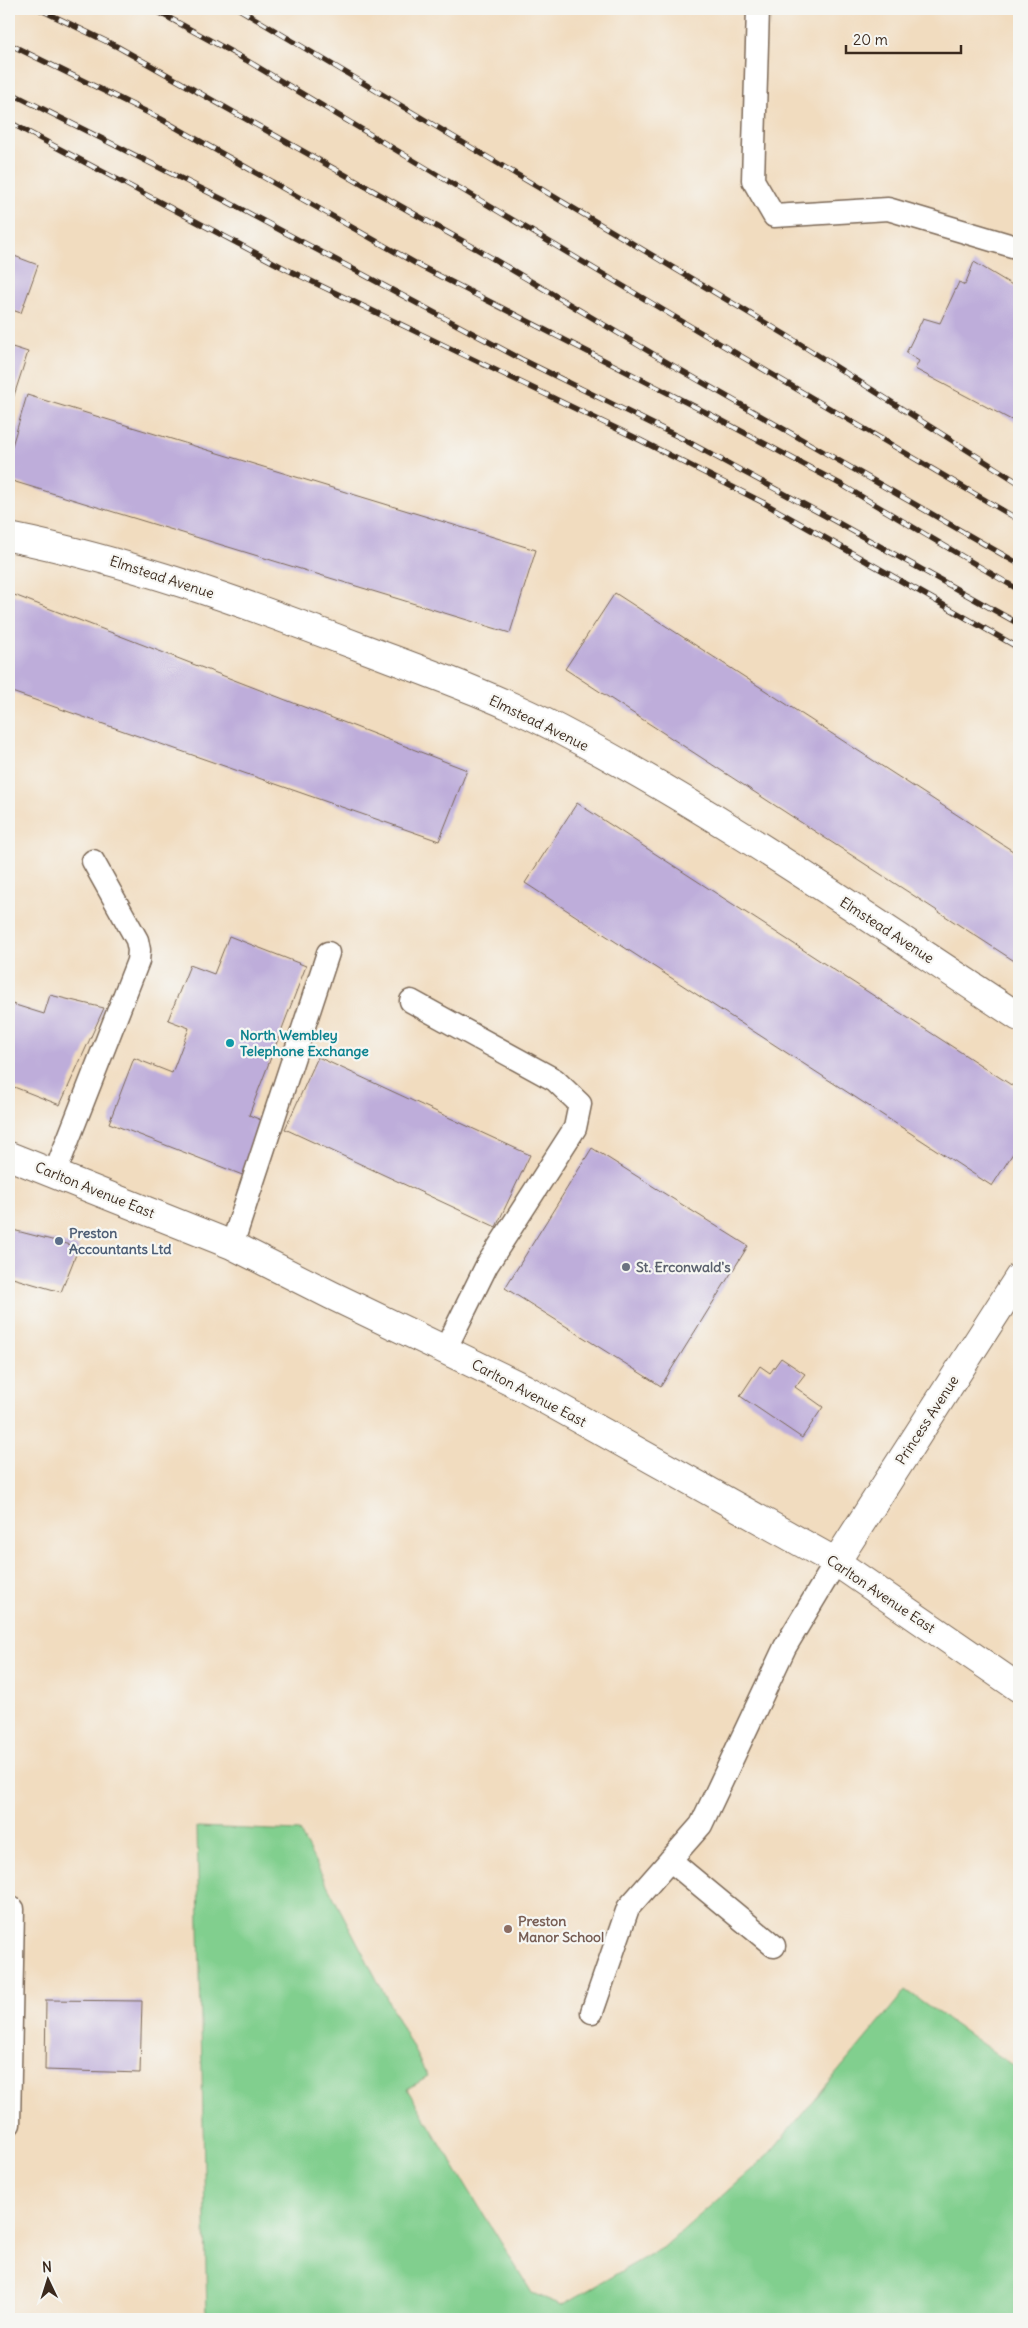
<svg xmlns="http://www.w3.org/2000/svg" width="1028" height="2328" font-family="Delius,sans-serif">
	<rect width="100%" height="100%" fill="#f6f6f2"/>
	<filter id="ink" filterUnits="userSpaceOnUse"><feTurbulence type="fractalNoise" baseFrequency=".02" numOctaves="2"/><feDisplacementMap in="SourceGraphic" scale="10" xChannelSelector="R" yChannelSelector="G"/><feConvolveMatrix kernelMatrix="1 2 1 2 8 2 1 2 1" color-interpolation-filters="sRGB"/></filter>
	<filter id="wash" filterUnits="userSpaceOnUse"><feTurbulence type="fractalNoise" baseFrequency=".0096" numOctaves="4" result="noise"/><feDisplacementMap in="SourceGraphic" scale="20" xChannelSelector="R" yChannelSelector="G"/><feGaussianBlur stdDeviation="1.12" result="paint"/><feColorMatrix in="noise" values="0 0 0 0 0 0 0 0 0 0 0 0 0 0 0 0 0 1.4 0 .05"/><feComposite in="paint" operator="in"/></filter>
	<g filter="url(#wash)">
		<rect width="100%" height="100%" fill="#f1dcbf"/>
		<!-- green -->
		<path fill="#81cf8e" stroke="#5e7c56" d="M197,1827L299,1831L428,2077L407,2089L532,2293L562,2305L665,2246L768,2155L906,1990L1019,2070V2319H207Z"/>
		<g id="blocks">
			<!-- building -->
			<path fill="#beadda" d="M9,254L38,265L21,313L9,309Z
				M974,262L1019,289V424L915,369L919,361L906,353L923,318L940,323L959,282L965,285Z
				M9,346L28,352L9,411Z
				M27,395L536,550L510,633L9,480V456Z
				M9,593L467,770L439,841L9,691Z
				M615,593L1019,855V964L565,669Z
				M577,803L1019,1090V1144L992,1186L525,883Z
				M229,936L306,966L249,1115L266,1122L245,1176L109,1123L134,1058L172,1073L189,1028L168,1020L190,965L214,974Z
				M50,995L104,1008L60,1105L9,1085V1003L44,1014Z
				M318,1057L530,1155L496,1227L285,1129Z
				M592,1148L748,1246L661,1386L505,1288Z
				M9,1229L79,1247L61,1292L9,1277Z
				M9,1330H14L10,1366H9Z
				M781,1358L805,1374L795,1387L823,1407L802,1438L740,1396L760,1366L770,1373Z
				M46,2000L142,2001L140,2073L45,2070Z"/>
		</g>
	</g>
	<g filter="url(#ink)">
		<use href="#blocks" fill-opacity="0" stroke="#7b6856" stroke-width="1"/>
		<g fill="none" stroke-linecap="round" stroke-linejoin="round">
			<!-- service casing -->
			<g stroke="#7b6856" stroke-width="25">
				<path id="service" d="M758,9L753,180L774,216L888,209L1019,248
					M411,1001L555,1080L580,1104L575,1128L487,1265L445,1350
					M55,1173L138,961L139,950L137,940L93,861
					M232,1245L328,953
					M670,1860L774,1946
					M592,2012L628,1908L701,1825L785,1647L836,1562
					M9,2124L13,1909"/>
			</g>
			<!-- minor casing -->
			<g stroke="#7b6856" stroke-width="30">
				<path id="minor" d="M9,537C129,561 245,603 360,647C426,672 495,696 558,729C719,813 868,918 1019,1017
					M836,1562L1019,1277"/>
			</g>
			<!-- tertiary casing -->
			<g stroke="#7b6856" stroke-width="30">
				<path id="tertiary" d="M9,1156L232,1245L331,1295L524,1388L836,1562L1019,1688"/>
			</g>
			<!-- service -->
			<use href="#service" stroke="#fff" stroke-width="22"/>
			<!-- minor -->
			<use href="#minor" stroke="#fff" stroke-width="28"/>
			<!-- tertiary -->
			<use href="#tertiary" stroke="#fff" stroke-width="28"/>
			<!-- rail casing -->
			<g stroke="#3b2a1e" stroke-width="5.5">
				<path id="rail" d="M39,9L118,47L475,248L665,361L1019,564
					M153,9L246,60L673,316L1019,520
					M239,9L786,335L1019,483
					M9,44L161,119L422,267L715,417L842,485L1019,590
					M9,92L226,201L521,359L681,438L833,520L1019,624
					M9,122L286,269L632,436L764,503L1019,648"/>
			</g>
			<!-- rail -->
			<use href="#rail" stroke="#f6f6f2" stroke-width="4" stroke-dasharray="11" stroke-linecap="butt"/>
		</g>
	</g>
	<!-- markers -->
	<circle fill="#0f9aa8" stroke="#f6f6f2" stroke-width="2" cx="230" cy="1043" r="5"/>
	<circle fill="#5c6f8a" stroke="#f6f6f2" stroke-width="2" cx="59" cy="1241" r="5"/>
	<circle fill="#6b7280" stroke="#f6f6f2" stroke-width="2" cx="626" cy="1267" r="5"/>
	<circle fill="#8d6e63" stroke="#f6f6f2" stroke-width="2" cx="508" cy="1929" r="5"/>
	<g text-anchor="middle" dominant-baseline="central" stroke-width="4.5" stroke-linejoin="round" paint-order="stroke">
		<!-- street labels -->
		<g font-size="14" fill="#3b2a1e" stroke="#f6f6f2">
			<text transform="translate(162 577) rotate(18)">Elmstead Avenue</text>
			<text transform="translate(539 723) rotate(26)">Elmstead Avenue</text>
			<text transform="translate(887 930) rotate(33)">Elmstead Avenue</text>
			<text transform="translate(95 1190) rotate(22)">Carlton Avenue East</text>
			<text transform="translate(529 1393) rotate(28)">Carlton Avenue East</text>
			<text transform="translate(927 1420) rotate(-57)">Princess Avenue</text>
			<text transform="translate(881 1594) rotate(34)">Carlton Avenue East</text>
		</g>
		<!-- culture labels -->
		<g font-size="14" font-weight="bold" fill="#0d838f" stroke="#f6f6f2" text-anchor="start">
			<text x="240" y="1035">North Wembley<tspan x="240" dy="16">Telephone Exchange</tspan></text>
		</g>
		<!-- service labels -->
		<g font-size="14" font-weight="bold" fill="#4e5e75" stroke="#f6f6f2" text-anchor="start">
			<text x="69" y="1233">Preston<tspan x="69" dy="16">Accountants Ltd</tspan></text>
		</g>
		<!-- worship labels -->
		<g font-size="14" font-weight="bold" fill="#5b616d" stroke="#f6f6f2" text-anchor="start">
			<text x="636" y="1267">St. Erconwald's</text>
		</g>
		<!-- education labels -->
		<g font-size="14" font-weight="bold" fill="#785e54" stroke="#f6f6f2" text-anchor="start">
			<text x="518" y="1921">Preston<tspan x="518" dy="16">Manor School</tspan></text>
		</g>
	</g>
	<!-- margin -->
	<rect width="1028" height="2328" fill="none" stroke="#f6f6f2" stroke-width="30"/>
	<!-- north arrow -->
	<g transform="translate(48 2280) rotate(356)" stroke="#f6f6f2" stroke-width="4" paint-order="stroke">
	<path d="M0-4L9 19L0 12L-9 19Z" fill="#3b2a1e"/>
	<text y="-8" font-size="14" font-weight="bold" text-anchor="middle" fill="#3b2a1e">N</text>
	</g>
	<!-- scale -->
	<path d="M846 45v8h115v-8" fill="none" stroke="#3b2a1e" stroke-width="2.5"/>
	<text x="853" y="45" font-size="15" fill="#3b2a1e" stroke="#f6f6f2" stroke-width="4" paint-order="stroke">20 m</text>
</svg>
